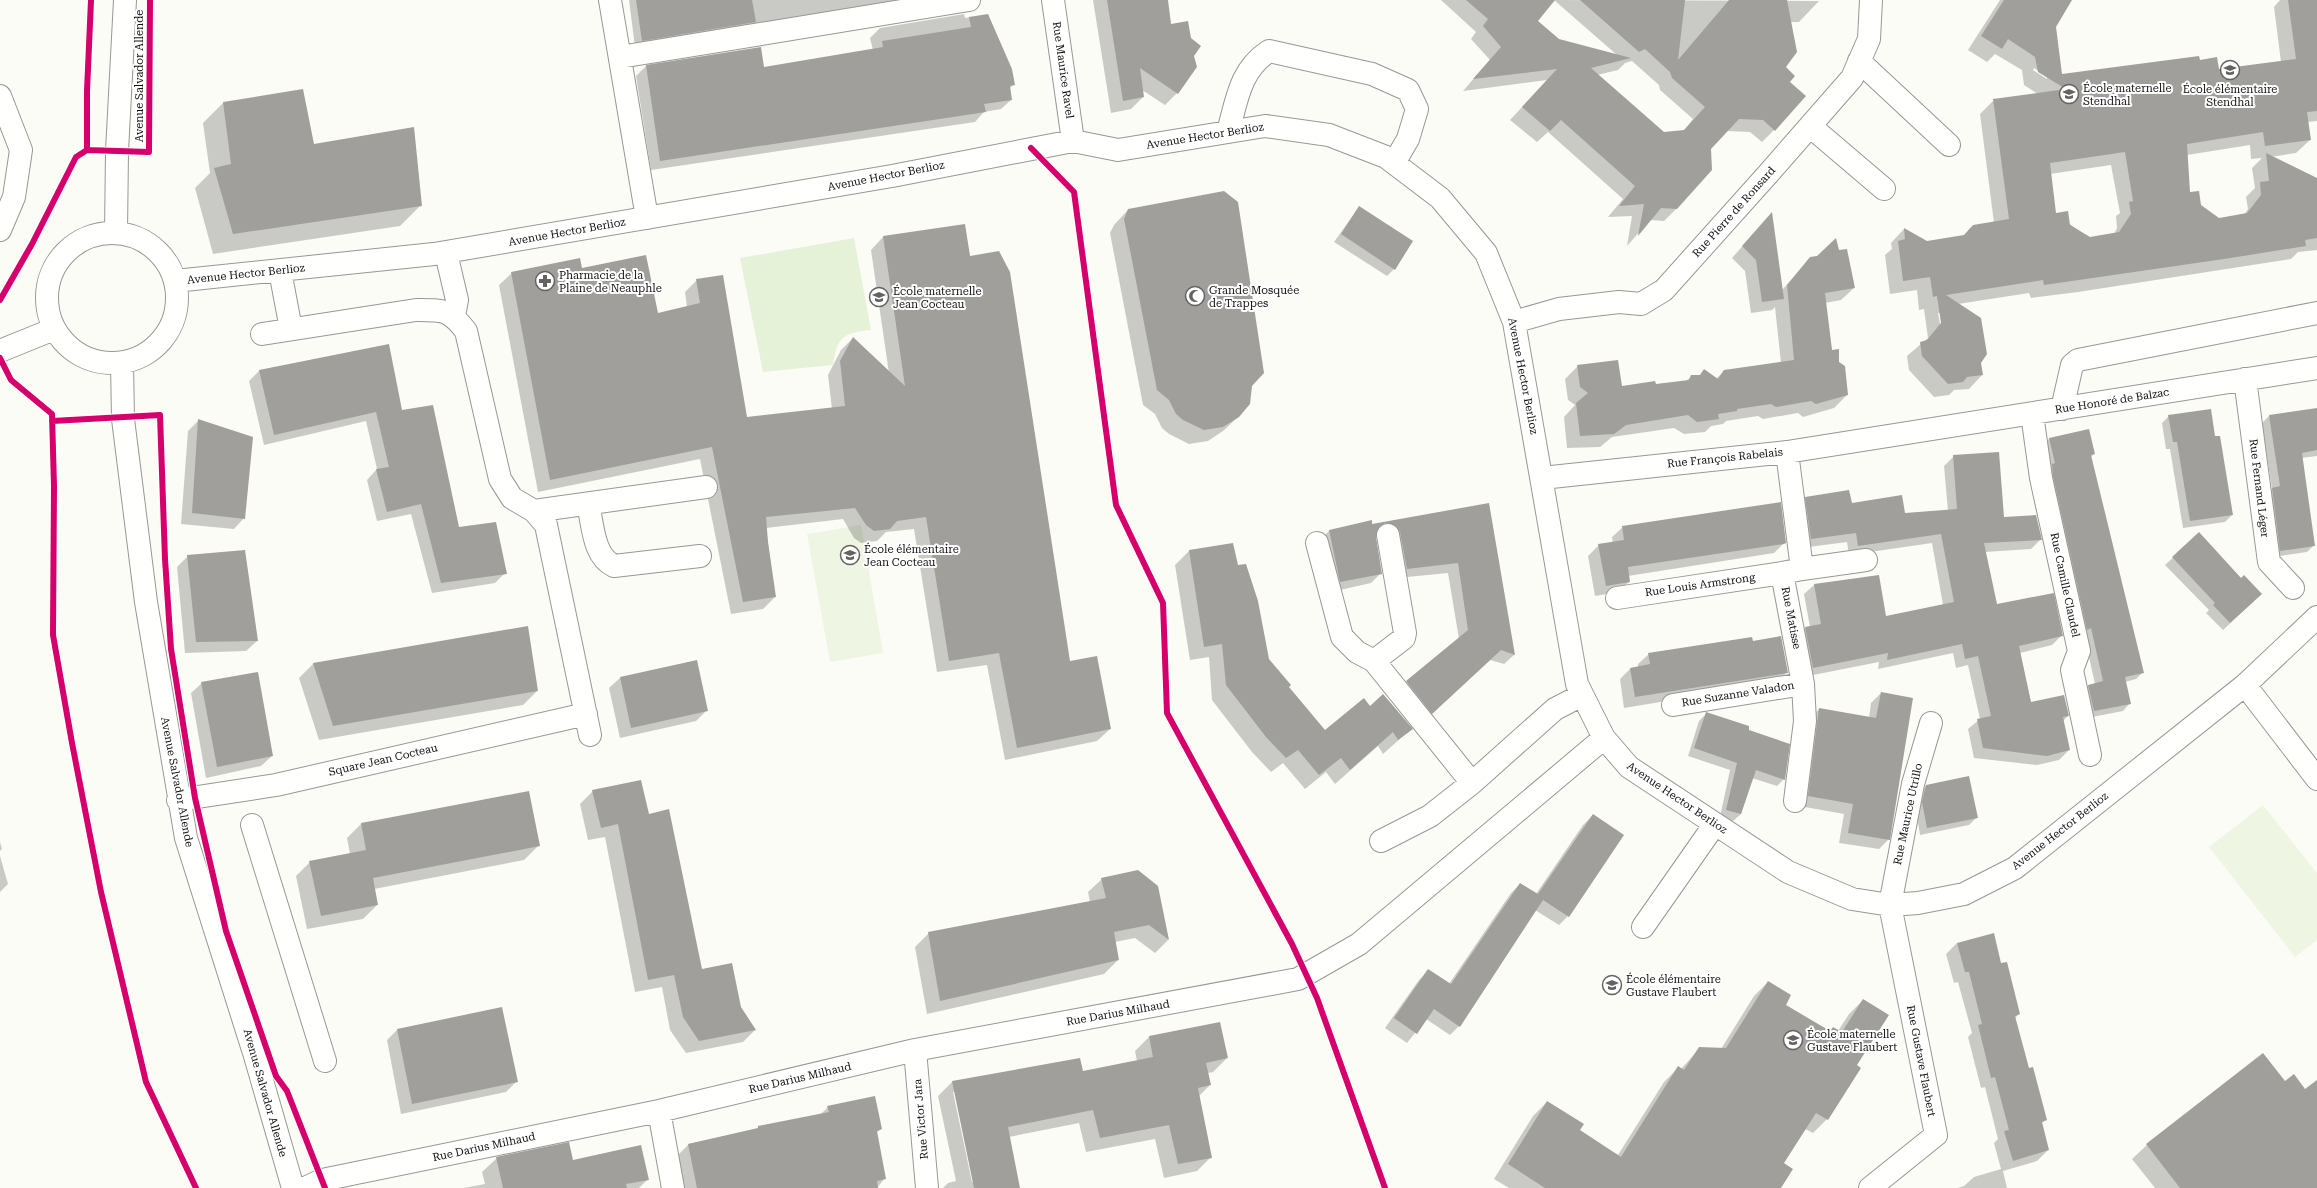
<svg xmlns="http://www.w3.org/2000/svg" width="2317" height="1188" font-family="'Roboto Serif',serif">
	<rect width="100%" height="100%" fill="#fcfcf7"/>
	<!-- green -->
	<path fill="#e5f2d8" d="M854,238L871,330C843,333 837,337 833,365L763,372L740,258Z"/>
	<!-- pitch -->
	<path fill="#eef5e2" d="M861,525L883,653L830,662L807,534Z
		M2263,805L2317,873V940L2295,957L2209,847Z"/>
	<!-- shadow -->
	<path fill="#0003" fill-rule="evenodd" d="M629,0H925L753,24L748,29L635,47Z
		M1093,0H1167L1171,25L1193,56L1177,93L1165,105L1142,90L1143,97L1131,109L1111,113Z
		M1441,0H1554L1536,21L1558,40L1617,55L1554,0L1819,1L1799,22H1790L1785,67L1789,82L1774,130L1762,142L1750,132L1727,131L1710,149L1677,208L1664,221L1650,220L1627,246L1632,216L1608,217L1623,199L1548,132L1537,142L1510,120L1547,80L1463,91L1490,60L1471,39L1476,32ZM1632,61L1659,85L1660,90L1693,119L1683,132L1664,133L1597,75L1618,70L1625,63Z
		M2000,0H2064L2055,26L2061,75L2199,61L2218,70L2281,62L2274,7L2280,0H2317V121L2307,122L2310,140L2296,153L2271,157L2317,179V250L2298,252L2291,259L2078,292L2031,298L2029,293L1958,304L1982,375L1969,389L1954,390L1949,395L1934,397L1909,370L1907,356L1928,338L1924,309L1919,310L1917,290L1890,294L1885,255L1892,249L1891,243L1904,229L1927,242L1964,236L1994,223L1980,114L1994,100L2038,94L2024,85L2022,70L1995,54L1987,62L1968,50ZM2034,68L2047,77V79L2033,70ZM2250,145L2251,159L2262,158L2252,168L2255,188L2246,197L2248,209L2244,215L2219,219L2200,205L2189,193L2187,155ZM2111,165L2120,213L2116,216L2117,228L2114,234L2090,238L2055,214L2050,174ZM1938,313H1940L1943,328L1941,329Z
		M964,14L965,18L988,15L1014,84L1009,89L1011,100L1001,109L984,112L975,122L651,170L636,76L646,66L764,68L873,50L870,38L880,28Z
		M223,103L314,145L420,206L400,226L213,254L195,188L210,173L203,123Z
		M1359,207L1394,269L1387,276L1334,242Z
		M1128,210L1251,386L1238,417L1223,431L1208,441L1189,444L1169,434L1162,428L1155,414L1143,405L1110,233L1114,225Z
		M1771,214L1782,290L1811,258L1838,251L1854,288L1841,300L1825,303L1832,351L1838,362L1847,395L1834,408L1803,417L1798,413L1763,419L1758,416L1726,421L1723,424L1711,426L1705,432L1684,434L1674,428L1612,437L1600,447L1567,448L1564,417L1575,405L1568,400L1565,379L1578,366L1621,387L1655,386L1686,381L1692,376H1699L1705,370L1716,379L1724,371L1781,363L1775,307L1772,310L1751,313L1745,271L1732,258Z
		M964,225L970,257L1069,662L1110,729L1097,741L1005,760L987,665L937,672L914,529L886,532L877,541L861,543L854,538L843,519L766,528L775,597L763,609L731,614L700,459L538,492L499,285L512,273L581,270L657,314L687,307L685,292L697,280L746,418L832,409L828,375L841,350L853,338L889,373L871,250L883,237Z
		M259,371L402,411L458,528L505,573L495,583L432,593L411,514L377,521L367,480L377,469L366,421L264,445L249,381Z
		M2317,409V456L2301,458L2314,545L2307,552L2273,557L2265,496L2272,489L2262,423L2269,416Z
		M2169,416L2215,437L2232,515L2225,522L2183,528L2170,449H2166L2162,423Z
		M199,420L244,518L234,529L181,524L188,431Z
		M2089,430L2094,454L2090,458L2143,672L2136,679L2125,682L2130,703L2123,711L2087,718L2081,693L2088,686L2095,684L2042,446L2049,439Z
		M1954,456L2003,518L2041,539L2031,549L1985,552L1996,605L2062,635L2052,645L2020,653L2031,703L2068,716L2063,721L2069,750L2059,760L2037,765L1974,758L1968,729L1980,719L1968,665L1956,668L1953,653L1878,669L1879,662L1803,677L1796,638L1806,628L1810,627L1804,594L1814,585L1878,576L1885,617L1943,605L1932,543L1849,555L1847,542L1801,548L1796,507L1806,498L1904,514L1948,511L1944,466Z
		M1489,505L1514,655L1504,664L1490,660L1422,723L1397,692L1459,639L1448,573L1397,578L1388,536L1376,532L1375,537L1381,573L1371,583L1331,592L1319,541L1329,531L1371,522V526Z
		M1623,527L1785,542L1774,553L1628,576L1629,582L1618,592L1595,596L1588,556L1599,545L1613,543L1612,537Z
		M2199,534L2254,601L2223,630L2206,613L2209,610L2165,565Z
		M1189,551L1237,566L1268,659L1287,687L1325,731L1370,708L1411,729L1383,754L1378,746L1335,784L1326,772L1305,789L1283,763L1271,772L1252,752L1212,700L1209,657L1190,660L1175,565Z
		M188,556L257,641L246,651L185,653L177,567Z
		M527,627L537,691L523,705L319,740L299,678L313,664Z
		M1752,642L1787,672L1776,683L1624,708L1620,679L1630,669L1638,667V664L1649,654Z
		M696,661L707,710L696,721L620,738L609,688L620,678Z
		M202,683L272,756L261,766L206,778L191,693Z
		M1881,693L1889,839L1879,849L1839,843L1844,814L1799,806L1810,719L1819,709L1869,718L1871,703Z
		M1706,714L1748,730L1784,779L1777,786L1752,778L1741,814L1733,821L1720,817L1730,770L1688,756L1699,721Z
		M1926,786L1976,818L1969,825L1920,835L1916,810L1919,794Z
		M593,791L648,816L701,970L740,1007L755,1030L743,1042L686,1053L670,1030L662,987L635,992L605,837L588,840L580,804Z
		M528,792L538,846L524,860L374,889L377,905L363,919L307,929L296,876L310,862L350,854L347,838L361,824Z
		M1593,815L1568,916L1559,925L1535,910L1459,1026L1450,1035L1426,1019L1407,1043L1385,1028L1419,980L1428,971L1449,984L1511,893L1520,884L1536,894L1583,825Z
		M0,842L2,849L0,851Z
		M0,856L8,884L0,892Z
		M1102,879L1157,886L1168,940L1155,953L1135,938L1115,942L1118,960L1104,974L927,1014L915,947L929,933L1090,902L1088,892Z
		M1957,943L2001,965L2019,1014L2015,1018L2028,1069L2046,1119L2041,1124L2048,1150L2037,1161L2003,1171L2007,1188H1958L1964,1186L1974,1177L2001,1169L1994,1143L1998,1139L1985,1087L1981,1088L1968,1037L1972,1033L1958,982L1954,983L1946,954Z
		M1768,982L1784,1005L1830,1032L1838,1031L1849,1014L1863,1000L1856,1066L1827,1119L1813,1133L1805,1129L1783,1164L1780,1188H1509L1494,1179L1533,1116L1547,1102L1578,1131L1618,1155L1664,1082L1678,1068L1681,1069L1700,1048L1721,1049L1754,996Z
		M1220,1023L1227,1058L1213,1072L1208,1073L1210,1085L1199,1096L1211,1157L1197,1171L1164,1178L1155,1139L1086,1152L1079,1123L1009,1137L1019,1188H943L948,1183L956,1181L938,1096L952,1082L1082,1072L1137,1061L1135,1051L1149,1037ZM953,1092H955L974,1182H972Z
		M397,1030L517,1081L506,1092L401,1114L387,1040Z
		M2263,1055L2285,1083L2305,1090L2317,1081V1188H2155L2132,1159L2147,1145Z
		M828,1107L881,1129L876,1133L885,1178L877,1188H680L674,1159L689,1144L756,1129L759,1127L820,1115Z
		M497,1158L572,1161L648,1179L639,1188H464L485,1184L482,1172Z"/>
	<!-- building -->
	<path fill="#a09f9c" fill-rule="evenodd" d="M636,0H752L756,22L642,41Z
		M1107,0H1168L1171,24L1188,21L1191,38L1201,46L1194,56L1197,67L1178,94L1140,68L1144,97L1123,101Z
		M1466,0H1555L1538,21L1559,39L1631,58L1591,68L1664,132L1684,130L1705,107L1672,78L1670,72L1645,49L1639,52L1580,0H1685L1678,60L1729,0H1787L1797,52L1786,67L1795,76L1790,82L1806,96L1775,131L1763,120L1739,119L1711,149L1712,170L1677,209L1661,208L1638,236L1644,204L1619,206L1635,186L1561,120L1550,131L1522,107L1557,69L1473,79L1501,47L1483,26L1488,19Z
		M2004,0H2072L2056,27L2062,74L2199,56L2200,60L2217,57L2219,69L2296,59L2288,0H2317V111L2307,112L2311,140L2265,146L2263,132L2187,144L2190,192L2199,191L2201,205L2219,218L2247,213L2261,195L2260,182L2269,181L2266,153L2317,178V238L2305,240L2306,246L2224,259L2044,285L2043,280L1946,295L1981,318L1987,354L1981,363L1983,375L1967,377L1963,382L1948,384L1922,356L1920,342L1927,340L1941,323L1937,296L1933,297L1930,277L1903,281L1898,241L1905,239L1904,228L1927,241L1964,235L1973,225L2009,219L1993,99L2066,89L2038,72L2035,57L2008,39L2002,49L1981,36ZM2125,152L2133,201L2129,202L2131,214L2119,232L2090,237L2070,225L2068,211L2056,213L2050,163Z
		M988,14L1012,69L1015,85L1010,86L1012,100L984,104L986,112L660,161L646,65L761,47L764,67L883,47L882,41L971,27L969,17Z
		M303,89L314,144L414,127L422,206L233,234L214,168L231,164L223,102Z
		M1224,191L1238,202L1264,373L1252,386L1250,404L1239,417L1223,427L1204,430L1183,420L1176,414L1169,400L1157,390L1124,219L1128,209Z
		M1359,206L1413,241L1395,270L1341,234Z
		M1772,212L1784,299L1762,302L1756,260L1742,246Z
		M965,224L970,256L999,251L1010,272L1070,661L1097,656L1111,729L1017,748L999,653L949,661L926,517L897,521L890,529L874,531L866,525L855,508L766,517L768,542L776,597L743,602L712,447L550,480L511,272L580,258L582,268L646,255L658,313L700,303L696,279L723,275L747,417L845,406L840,361L853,337L905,386L883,236Z
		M1836,238L1839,250L1847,249L1855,288L1825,293L1832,350L1839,349V362L1845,366L1848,395L1816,404L1811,401L1776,407L1771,404L1737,409V411L1718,414L1719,419L1697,422L1688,415L1626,425L1614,434L1580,436L1576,403L1588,393L1580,387L1577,365L1618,360L1622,386L1655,381L1656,384L1689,380L1691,375H1700L1704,369L1718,379L1724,370L1794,360L1787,285L1810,257L1817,256Z
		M389,344L402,410L433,405L459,527L496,522L507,574L441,583L421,504L387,512L376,469L389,467L376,412L274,435L259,370Z
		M2317,408V450L2302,453L2315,546L2280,551L2272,488L2280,486L2269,415Z
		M2211,409L2215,436H2220L2233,515L2190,521L2177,442H2173L2168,415Z
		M198,419L253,437L245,519L192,513Z
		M2089,429L2095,454L2091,455L2144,673L2125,677L2131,704L2094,711L2088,685L2103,681L2091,628L2087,630L2053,476L2052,464L2055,463L2049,438Z
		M1999,452L2004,517L2036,515L2042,540L1984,543L1997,604L2054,593L2063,636L2019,646L2031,702L2064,695L2069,716L2063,717L2070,750L2047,756L1983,748L1977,719L1991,716L1978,656L1965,659L1962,644L1887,660L1888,653L1813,668L1805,627L1821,624L1814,584L1879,575L1886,616L1954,602L1941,534L1858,546L1856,533L1811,539L1805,497L1849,490L1852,503L1902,495L1905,513L1957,509L1953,455Z
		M1781,502L1786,543L1784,544L1628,567L1630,582L1606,586L1598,544L1624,540L1622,526Z
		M1489,503L1515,655L1501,650L1432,714L1406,681L1468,630L1458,563L1407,569L1400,532L1397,527L1386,523L1380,526L1376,537L1382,574L1340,582L1329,530L1372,520V524Z
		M2199,532L2241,578L2244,575L2262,594L2230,623L2213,605L2215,603L2172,557Z
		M1233,543L1238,565L1246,564L1258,601L1269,659L1291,685L1289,687L1325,730L1364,698L1370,706L1383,694L1413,729L1398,740L1393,732L1350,770L1341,758L1319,775L1298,750L1286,758L1266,737L1226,685L1222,644L1204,647L1189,550Z
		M245,550L258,641L196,642L187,555Z
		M528,626L538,691L333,726L313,663Z
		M1781,636L1788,673L1635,697L1630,668L1650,664L1648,653L1752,637L1753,641Z
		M697,660L708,711L631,728L620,677Z
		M258,672L273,756L217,767L201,682Z
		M1881,692L1913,698L1890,840L1848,833L1853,804L1808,796L1819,708L1876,718Z
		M1706,712L1749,726V730L1790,744L1785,780L1756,770L1741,814L1726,810L1737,763L1694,748Z
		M1969,776L1978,818L1927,828L1922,802L1926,785Z
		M641,780L649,814L669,809L702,969L732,963L741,1007L756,1030L699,1041L683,1017L674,975L648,980L618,824L601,828L592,790Z
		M529,791L540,846L373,878L378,905L321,916L309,861L366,850L361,823Z
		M1593,814L1624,835L1569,917L1543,900L1460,1027L1434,1009L1417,1034L1394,1018L1428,969L1451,984L1520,883L1538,894Z
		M1138,870L1158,886L1169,940L1149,925L1114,932L1119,960L940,1001L928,932L1106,898L1101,878Z
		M1994,933L2001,963L2007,962L2020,1014L2015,1016L2029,1068L2033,1067L2047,1120L2042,1122L2049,1150L2013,1161L2004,1131L2009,1130L1995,1077L1991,1078L1978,1025L1982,1024L1969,972H1965L1957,943Z
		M1768,981L1791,995L1786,1005L1830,1031L1833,1027L1842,1032L1863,999L1889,1015L1857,1065L1861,1068L1828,1120L1816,1113L1784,1163L1793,1169L1781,1188H1545L1508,1164L1547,1101L1584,1124L1580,1130L1621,1157L1678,1066L1684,1070L1699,1047L1726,1048Z
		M502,1007L518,1082L412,1104L397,1029Z
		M1220,1022L1228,1058L1206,1063L1211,1085L1198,1088L1212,1158L1178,1164L1169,1125L1100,1138L1093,1110L1008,1127L1020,1188H974L952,1081L1080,1058L1083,1071L1153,1057L1149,1036Z
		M2263,1053L2285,1081L2294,1074L2305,1089L2317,1080V1188H2180L2146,1144Z
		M875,1096L882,1129L877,1131L886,1179L877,1181L878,1188H697L688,1144L758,1128V1126L829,1112L827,1106Z
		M569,1142L573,1160L641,1145L649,1180L626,1184L627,1188H503L496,1157Z"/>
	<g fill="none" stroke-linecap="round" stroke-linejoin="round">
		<!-- minor casing -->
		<g stroke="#979795" stroke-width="24">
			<path id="minor" d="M610,0L647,218
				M1053,0L1073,141
				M620,57L969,0
				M1859,61L1949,145
				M0,96L21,150L14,197L0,230
				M1810,126L1884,189
				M1228,132C1237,99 1240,70 1269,51L1372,74L1408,90L1417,109L1408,139L1394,163
				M116,233L117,151L125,0
				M47 298a65 65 0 1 1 130 0a65 65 0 1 1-130 0Z
				M446,253L457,300L454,316
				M280,271L291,329
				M175,281L434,254L892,176L1073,141L1118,150L1265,126L1329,135L1386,157L1440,198L1486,253L1514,322L1577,684L1604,738L1629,767L1788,872L1852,899L1890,905L1918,903L1964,894L2015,868L2245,685L2317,617
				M1514,322L1559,309L1619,302L1641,304L1664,290L1768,174L1852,78L1869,39L1871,0
				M262,334L416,310C443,310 449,309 466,331L500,479L512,498L534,511L546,525L590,735
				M0,351L54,329
				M122,363L123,419L146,602L186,838L255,1056L293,1188
				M2245,379L2269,562L2293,588
				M2062,409L2072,365L2078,360L2317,313
				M2032,414L2041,478L2079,651L2072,670L2090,755
				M1787,452L1802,569L1782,573L1803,684L1805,721L1795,801
				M1542,478L1787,452L2317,368
				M588,504C593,525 593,556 614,566L700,556
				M534,511L706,487
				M1317,543L1342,637L1357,652L1374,661L1472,783
				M1802,569L1866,560
				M1617,598L1782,573
				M1374,661L1404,638L1405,633L1388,535
				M2245,685L2317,779
				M1673,705L1803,684
				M178,800L276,785L586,714
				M252,825L325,1061
				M1381,841L1430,816L1472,783L1555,709L1582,695
				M1643,927L1715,824
				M915,1050L927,1188
				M659,1111L673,1188
				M305,1188L322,1180L659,1111L915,1050L1298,979L1359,944L1604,738
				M1870,1188L1936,1135L1890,905L1913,784L1931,723"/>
		</g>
		<!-- minor -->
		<use href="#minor" stroke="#fffffe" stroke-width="22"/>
		<!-- cycleway casing -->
		<g stroke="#fff" stroke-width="8">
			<path id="cycleway" d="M1031,148L1074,192L1116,505L1163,603L1167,713L1292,944L1317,998L1385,1188
				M87,150V91L91,0
				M0,300L32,244L76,157L87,150L149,152L150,0
				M0,358L11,380L52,414L54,486L53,635L72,743L101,892L146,1082L196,1188
				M52,421L160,415L165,559L171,649L195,798L226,931L276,1076L287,1091L325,1188"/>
		</g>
		<!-- cycleway -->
		<use href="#cycleway" stroke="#d6006c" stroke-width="6"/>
	</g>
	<!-- icons -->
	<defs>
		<g id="school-ring" transform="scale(1)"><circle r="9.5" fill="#fff" stroke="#636362" stroke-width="1.5"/><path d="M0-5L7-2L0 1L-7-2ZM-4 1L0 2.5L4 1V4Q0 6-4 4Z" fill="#636362"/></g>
		<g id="pharmacy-ring" transform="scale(1)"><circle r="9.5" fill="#fff" stroke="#636362" stroke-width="1.5"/><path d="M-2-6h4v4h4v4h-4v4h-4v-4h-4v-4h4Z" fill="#636362"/></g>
		<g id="mosque-ring" transform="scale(1)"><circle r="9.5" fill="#fff" stroke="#636362" stroke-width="1.5"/><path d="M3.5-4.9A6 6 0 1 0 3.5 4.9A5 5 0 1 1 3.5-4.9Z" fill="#636362"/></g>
	</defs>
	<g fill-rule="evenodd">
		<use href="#school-ring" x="2230" y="70"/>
		<use href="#school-ring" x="2069" y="94"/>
		<use href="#pharmacy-ring" x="545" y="281"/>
		<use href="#mosque-ring" x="1195" y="296"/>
		<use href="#school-ring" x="879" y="297"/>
		<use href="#school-ring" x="850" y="555"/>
		<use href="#school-ring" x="1612" y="985"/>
		<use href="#school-ring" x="1793" y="1040"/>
	</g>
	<g text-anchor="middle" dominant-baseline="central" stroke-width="4" stroke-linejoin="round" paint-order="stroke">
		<!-- street labels -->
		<g font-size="11" fill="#111" stroke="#fff">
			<text transform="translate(1063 70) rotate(82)">Rue Maurice Ravel</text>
			<text transform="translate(139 76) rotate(-90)">Avenue Salvador Allende</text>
			<text transform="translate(1205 136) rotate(-9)">Avenue Hector Berlioz</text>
			<text transform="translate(886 176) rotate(-11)">Avenue Hector Berlioz</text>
			<text transform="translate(1734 212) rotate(-48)">Rue Pierre de Ronsard</text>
			<text transform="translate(567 232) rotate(-10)">Avenue Hector Berlioz</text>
			<text transform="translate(246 274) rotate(-6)">Avenue Hector Berlioz</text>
			<text transform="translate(1523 376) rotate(79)">Avenue Hector Berlioz</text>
			<text transform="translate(2112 401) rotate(-9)">Rue Honoré de Balzac</text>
			<text transform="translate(1725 458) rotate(-6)">Rue François Rabelais</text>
			<text transform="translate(2259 488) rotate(83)">Rue Fernand Léger</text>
			<text transform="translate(1700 585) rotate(-8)">Rue Louis Armstrong</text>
			<text transform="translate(2065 585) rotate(78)">Rue Camille Claudel</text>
			<text transform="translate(1791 618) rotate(79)">Rue Matisse</text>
			<text transform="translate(1738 694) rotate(-9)">Rue Suzanne Valadon</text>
			<text transform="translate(383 760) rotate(-13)">Square Jean Cocteau</text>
			<text transform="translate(177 782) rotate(79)">Avenue Salvador Allende</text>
			<text transform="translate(1677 798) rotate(34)">Avenue Hector Berlioz</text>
			<text transform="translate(1908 814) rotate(-78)">Rue Maurice Utrillo</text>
			<text transform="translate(2060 831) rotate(-38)">Avenue Hector Berlioz</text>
			<text transform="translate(1118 1013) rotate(-10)">Rue Darius Milhaud</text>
			<text transform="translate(1921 1061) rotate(79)">Rue Gustave Flaubert</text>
			<text transform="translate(800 1078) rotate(-13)">Rue Darius Milhaud</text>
			<text transform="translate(265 1093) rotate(74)">Avenue Salvador Allende</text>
			<text transform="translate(921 1119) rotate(-95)">Rue Victor Jara</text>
			<text transform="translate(484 1147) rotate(-12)">Rue Darius Milhaud</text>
		</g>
		<!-- poi labels -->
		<g font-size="11" fill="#111" stroke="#fff" text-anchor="start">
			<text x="2083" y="88">École maternelle<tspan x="2083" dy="13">Stendhal</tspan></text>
			<text x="2230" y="89" text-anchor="middle">École élémentaire<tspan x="2230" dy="13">Stendhal</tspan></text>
			<text x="559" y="275">Pharmacie de la<tspan x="559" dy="13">Plaine de Neauphle</tspan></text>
			<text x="1209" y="290">Grande Mosquée<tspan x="1209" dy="13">de Trappes</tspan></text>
			<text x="893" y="291">École maternelle<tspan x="893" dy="13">Jean Cocteau</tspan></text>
			<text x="864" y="549">École élémentaire<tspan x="864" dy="13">Jean Cocteau</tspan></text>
			<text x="1626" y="979">École élémentaire<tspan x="1626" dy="13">Gustave Flaubert</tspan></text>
			<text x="1807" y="1034">École maternelle<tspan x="1807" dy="13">Gustave Flaubert</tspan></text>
		</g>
	</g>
</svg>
